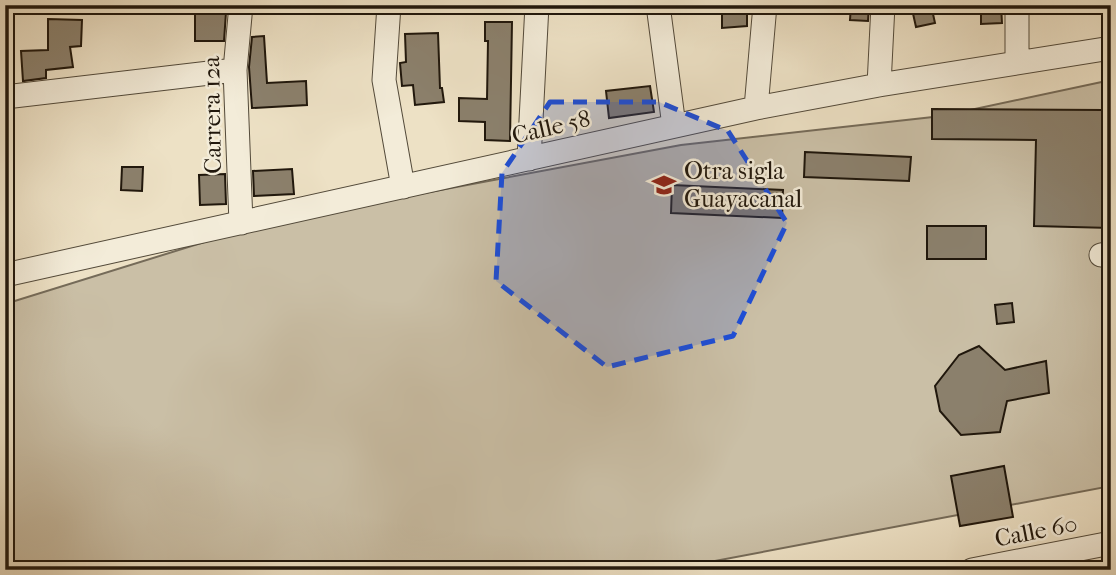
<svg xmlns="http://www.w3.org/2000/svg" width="1116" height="575" font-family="'IM FELL French Canon',serif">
	<rect width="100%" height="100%" fill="#ede1c5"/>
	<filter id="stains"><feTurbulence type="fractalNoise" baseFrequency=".00286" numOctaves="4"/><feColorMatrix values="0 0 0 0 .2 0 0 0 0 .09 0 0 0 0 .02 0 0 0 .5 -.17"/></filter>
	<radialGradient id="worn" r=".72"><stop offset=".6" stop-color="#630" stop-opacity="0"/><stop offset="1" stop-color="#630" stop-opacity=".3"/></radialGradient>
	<!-- green -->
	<path fill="#cabfa6" stroke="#756b59" stroke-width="2" d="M1111,80V486L667,570H5V304L269,222L681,145L942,116Z"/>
	<!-- building -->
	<path fill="#8b806c" stroke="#20170c" stroke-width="2" d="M851,5H869L868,21L850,20Z
		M931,5L935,23L916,27L912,9Z
		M1001,5L1002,23L981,24V6Z
		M747,9V26L722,28V11Z
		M195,12H226L224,41H195Z
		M48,19L82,20L81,46L70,47L73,67L46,70V78L23,81L21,51L48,50Z
		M485,22H512L510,141L485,140V122L459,121V98L487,99L488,41H485Z
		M438,33L440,88H442L444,102L415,105L413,85L402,86L400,63L406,62L405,34Z
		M264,36L267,83L306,81L307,105L252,108L249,67L252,37Z
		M650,86L654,112L609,118L606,91Z
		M932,109L1103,110L1102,165L1111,166V228L1034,226L1036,140L932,139Z
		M805,152L911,157L909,181L804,177Z
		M122,167H143L142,191L121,190Z
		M292,169L294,194L254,196L253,171Z
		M225,174L226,204L200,205L199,175Z
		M672,185L783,190L782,218L671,213Z
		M927,226H986V259H927Z
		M1012,303L1014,322L997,324L995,305Z
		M979,346L1005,370L1046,361L1049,393L1007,401L1000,432L961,435L940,411L935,386L959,355Z
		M1004,466L1013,517L960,526L951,476Z"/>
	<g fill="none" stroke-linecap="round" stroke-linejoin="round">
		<!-- street casing -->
		<g stroke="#534a3a" stroke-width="25">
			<path id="street" d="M389,5L384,80L403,187
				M658,5L674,126
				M1017,5V62
				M879,85L883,5
				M5,97L235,70
				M756,108L765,5
				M529,159L537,5
				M241,223L235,70L241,5
				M1101,255L1111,253
				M5,275L756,108L879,85L1111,48
				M972,570L1111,543"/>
		</g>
		<!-- street -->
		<use href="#street" stroke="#f3ecd9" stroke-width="23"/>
	</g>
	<!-- marked area -->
	<path fill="#1d4ed8" fill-opacity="0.2" stroke="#1d4ed8" stroke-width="5" stroke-dasharray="14 9" stroke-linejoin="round" d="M550,102H659L728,131L787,223L733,336L607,367L496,281L502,173Z"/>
	<!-- icons -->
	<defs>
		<g id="school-bare" transform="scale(1.89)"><path d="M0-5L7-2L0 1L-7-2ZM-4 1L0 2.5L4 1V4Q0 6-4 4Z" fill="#8f2418" stroke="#f3ecd9" stroke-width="2.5" paint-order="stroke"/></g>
	</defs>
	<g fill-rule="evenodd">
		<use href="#school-bare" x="664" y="185"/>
	</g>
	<g text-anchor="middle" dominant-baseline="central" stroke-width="5" stroke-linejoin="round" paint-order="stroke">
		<!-- street labels -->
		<g font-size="24" fill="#20170c" stroke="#f3ecd9">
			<text transform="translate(212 115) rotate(-91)">Carrera 12a</text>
			<text transform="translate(551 127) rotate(-13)">Calle 58</text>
			<text transform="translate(1036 531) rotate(-11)">Calle 60</text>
		</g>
		<!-- poi labels -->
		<g font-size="24" fill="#20170c" stroke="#f3ecd9" text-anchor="start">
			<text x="684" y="171">Otra sigla<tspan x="684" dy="28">Guayacanal</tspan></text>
		</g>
	</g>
	<!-- margin -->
	<rect width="1116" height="575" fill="none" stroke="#ede1c5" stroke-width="28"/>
	<rect x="7" y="7" width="1102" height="561" fill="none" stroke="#20170c" stroke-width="3.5"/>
	<rect x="14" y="14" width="1088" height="547" fill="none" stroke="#20170c" stroke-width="2"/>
	<rect width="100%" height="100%" filter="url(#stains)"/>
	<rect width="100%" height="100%" fill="url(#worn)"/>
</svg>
